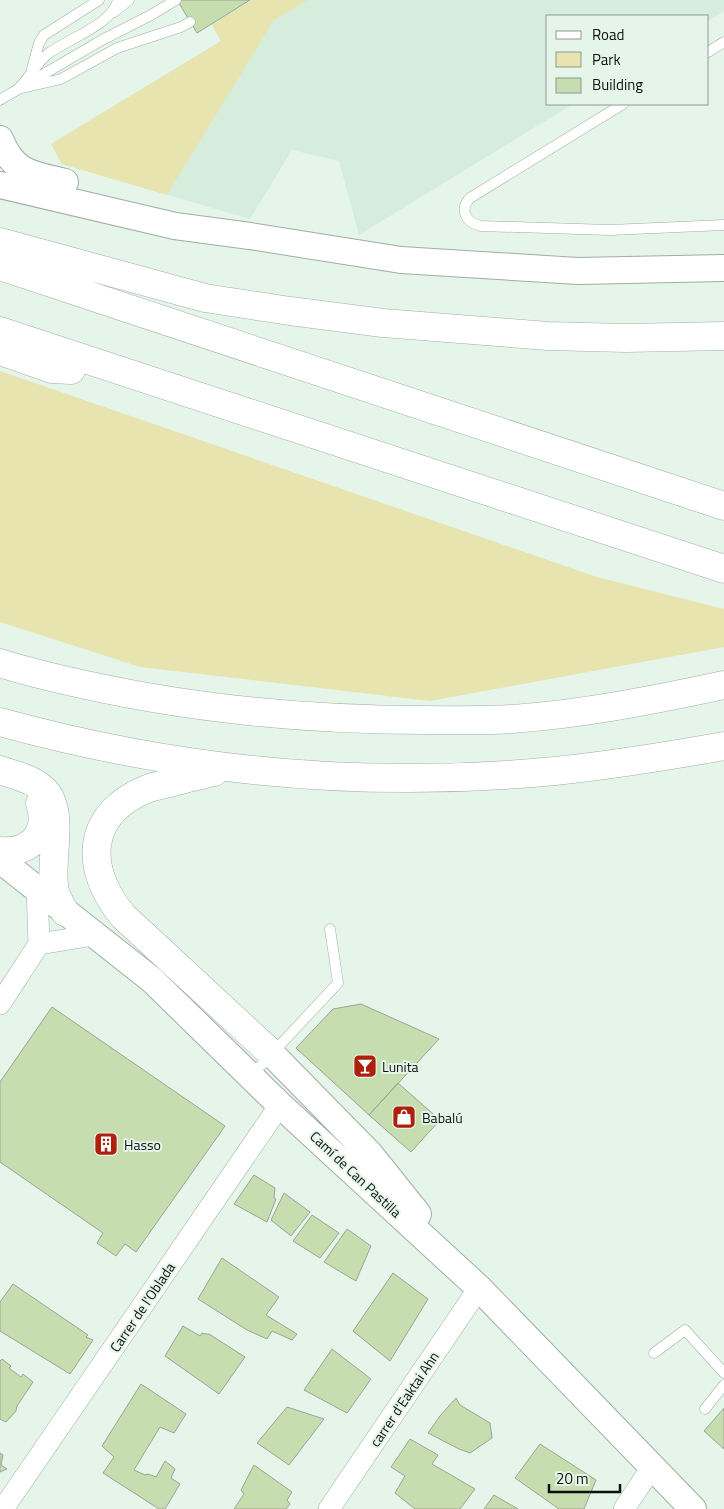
<svg xmlns="http://www.w3.org/2000/svg" width="724" height="1509" font-family="'Titillium Web',sans-serif">
	<rect width="100%" height="100%" fill="#e5f5ea"/>
	<!-- built -->
	<path fill="#d6eddd" d="M197,0H724V11L708,21V16H548V104H573L359,235L339,161L292,150L250,219L62,164L51,144L221,41Z"/>
	<!-- green -->
	<path fill="#e7e4b0" d="M252,0H308L274,20L167,195L62,164L51,144L221,41L212,25Z
		M0,371L597,577L724,609V647L430,701L140,667L0,622Z"/>
	<!-- building -->
	<path fill="#c5ddaf" stroke="#9da596" d="M177,0H250L197,33Z
		M361,1004L439,1039L369,1115L296,1048L333,1009Z
		M52,1007L225,1126L136,1252L125,1244L116,1256L97,1243L103,1233L0,1162V1082Z
		M398,1083L440,1120L411,1152L369,1115Z
		M254,1175L275,1188L274,1198L276,1199L267,1222L234,1204Z
		M284,1193L310,1212L291,1236L271,1220Z
		M312,1215L339,1233L320,1258L293,1241Z
		M347,1229L371,1246L356,1281L324,1262Z
		M222,1258L279,1297L266,1315L297,1334L292,1340L272,1331L267,1339L247,1330L198,1299Z
		M393,1273L428,1299L390,1361L353,1331Z
		M13,1284L88,1335L86,1337L93,1340L70,1374L0,1331V1302Z
		M183,1326L200,1336L202,1333L205,1334H209L245,1357L219,1394L165,1356Z
		M332,1349L371,1379L347,1413L304,1390Z
		M2,1359L11,1366L9,1368L21,1377L23,1374L33,1382L17,1406L16,1411L6,1422L0,1419V1361Z
		M141,1384L186,1414L174,1433L160,1427L134,1470L145,1475L148,1474L156,1477L165,1461L175,1469L171,1478L180,1484L165,1509H159L103,1473L114,1457L102,1446Z
		M456,1398L460,1405L490,1423L492,1438L470,1453L459,1449L428,1433L440,1416Z
		M287,1407L324,1419L289,1465L257,1443Z
		M724,1408V1449L704,1431Z
		M410,1439L438,1455L432,1464L475,1489L460,1509H415L395,1493L405,1476L391,1467Z
		M540,1444L596,1480L584,1509H559L515,1478Z
		M0,1453L3,1455L1,1465L7,1469L0,1472Z
		M254,1465L292,1492L287,1500L290,1504L286,1509H234L244,1494L241,1490Z
		M494,1495L518,1509H484Z"/>
	<g fill="none" stroke-linecap="round" stroke-linejoin="round">
		<!-- service casing -->
		<g stroke="#9faea3" stroke-width="11">
			<path id="service" d="M114,12L129,0
				M708,52L724,42
				M32,69L39,43L44,35L99,0
				M25,85L102,40L151,15L176,0
				M18,89L61,79L117,48L181,27L190,22
				M0,100C6,95 14,93 19,88C30,77 37,62 49,53C68,39 113,24 118,0
				M623,104L470,198C459,210 466,223 481,226L610,230L724,225
				M251,1076L338,983L330,929
				M654,1353L685,1330L724,1373
				M705,1409L724,1385"/>
		</g>
		<!-- minor casing -->
		<g stroke="#9faea3" stroke-width="22">
			<path id="minor" d="M39,944L94,935
				M0,1004L39,944L37,889
				M3,1509L280,1105
				M329,1509L479,1288
				M624,1509L652,1467"/>
		</g>
		<!-- tertiary casing -->
		<g stroke="#9faea3" stroke-width="28">
			<path id="tertiary" d="M0,139C14,174 32,174 65,182
				M0,185L175,226L250,236L401,260L578,271L724,268
				M0,860L152,980L280,1105L479,1288L693,1509
				M271,1053L370,1154L418,1214"/>
		</g>
		<!-- motorway casing -->
		<g stroke="#9faea3" stroke-width="29">
			<path id="motorway" d="M0,242L205,298L290,311L383,323L548,336L626,338L724,336
				M0,266L724,506
				M0,331L724,569
				M0,351L52,369L71,370
				M0,663C48,678 98,688 147,697C239,713 331,720 425,720C454,720 483,721 512,719C583,714 654,700 724,685
				M0,722C181,772 369,789 555,771C612,765 668,756 724,746
				M0,770C14,775 31,778 43,789C67,811 48,862 55,891C57,899 61,905 65,912
				M214,772C199,775 184,779 169,783C162,785 154,786 147,789C85,814 84,869 123,916L271,1053
				M0,851C30,854 50,833 40,803"/>
		</g>
		<!-- service -->
		<use href="#service" stroke="#fff" stroke-width="10"/>
		<!-- minor -->
		<use href="#minor" stroke="#fff" stroke-width="21"/>
		<!-- tertiary -->
		<use href="#tertiary" stroke="#fff" stroke-width="26"/>
		<!-- motorway -->
		<use href="#motorway" stroke="#fff" stroke-width="28"/>
	</g>
	<!-- icons -->
	<defs>
		<g id="bar-square" transform="scale(1.25)"><rect x="-9" y="-9" width="18" height="18" rx="4" fill="#ae1f0c" stroke="#e5f5ea"/><path d="M-6-5H6L.8 .8V4.5H3.5V6h-7V4.5H-.8V.8Z" fill="#fff"/></g>
		<g id="shop-square" transform="scale(1.25)"><rect x="-9" y="-9" width="18" height="18" rx="4" fill="#ae1f0c" stroke="#e5f5ea"/><path d="M-5-2.5h2.3a2.7 3.5 0 0 1 5.4 0H5L5.5 6h-11ZM-1.5-2.5h3a1.5 2.3 0 0 0-3 0Z" fill="#fff"/></g>
		<g id="building-square" transform="scale(1.25)"><rect x="-9" y="-9" width="18" height="18" rx="4" fill="#ae1f0c" stroke="#e5f5ea"/><path d="M-4-6H4V6H1V3H-1V6H-4ZM-2.5-4.3h1.7v1.8h-1.7ZM.8-4.3h1.7v1.8H.8ZM-2.5-1h1.7V.8h-1.7ZM.8-1h1.7V.8H.8Z" fill="#fff"/></g>
	</defs>
	<g fill-rule="evenodd">
		<use href="#bar-square" x="365" y="1066"/>
		<use href="#shop-square" x="404" y="1117"/>
		<use href="#building-square" x="106" y="1144"/>
	</g>
	<g text-anchor="middle" dominant-baseline="central" stroke-width="4" stroke-linejoin="round" paint-order="stroke">
		<!-- poi labels -->
		<g font-size="14" fill="#0c110e" stroke="#e5f5ea" text-anchor="start">
			<text x="382" y="1066">Lunita</text>
			<text x="422" y="1117">Babalú</text>
			<text x="124" y="1144">Hasso</text>
		</g>
		<!-- street labels -->
		<g font-size="14" fill="#0c110e" stroke="#e5f5ea">
			<text transform="translate(356 1174) rotate(43)">Camí de Can Pastilla</text>
			<text transform="translate(142 1307) rotate(-56)">Carrer de l'Oblada</text>
			<text transform="translate(404 1399) rotate(-56)">carrer d'Eaktai Ahn</text>
		</g>
	</g>
	<!-- legend -->
	<rect x="546" y="15" width="162" height="90" fill="#e5f5ea" stroke="#8e9a92"/>
	<rect x="556" y="31" width="25" height="8" fill="#ffffff" stroke="#8e9a92"/>
	<text x="592" y="40" font-size="15" fill="#0c110e">Road</text>
	<rect x="556" y="52" width="25" height="15" fill="#e7e4b0" stroke="#8e9a92"/>
	<text x="592" y="65" font-size="15" fill="#0c110e">Park</text>
	<rect x="556" y="78" width="25" height="15" fill="#c5ddaf" stroke="#8e9a92"/>
	<text x="592" y="90" font-size="15" fill="#0c110e">Building</text>
	<!-- scale -->
	<path d="M549 1484v8h71v-8" fill="none" stroke="#0c110e" stroke-width="2.5"/>
	<text x="556" y="1484" font-size="15" fill="#0c110e" stroke="#e5f5ea" stroke-width="4" paint-order="stroke">20 m</text>
</svg>
